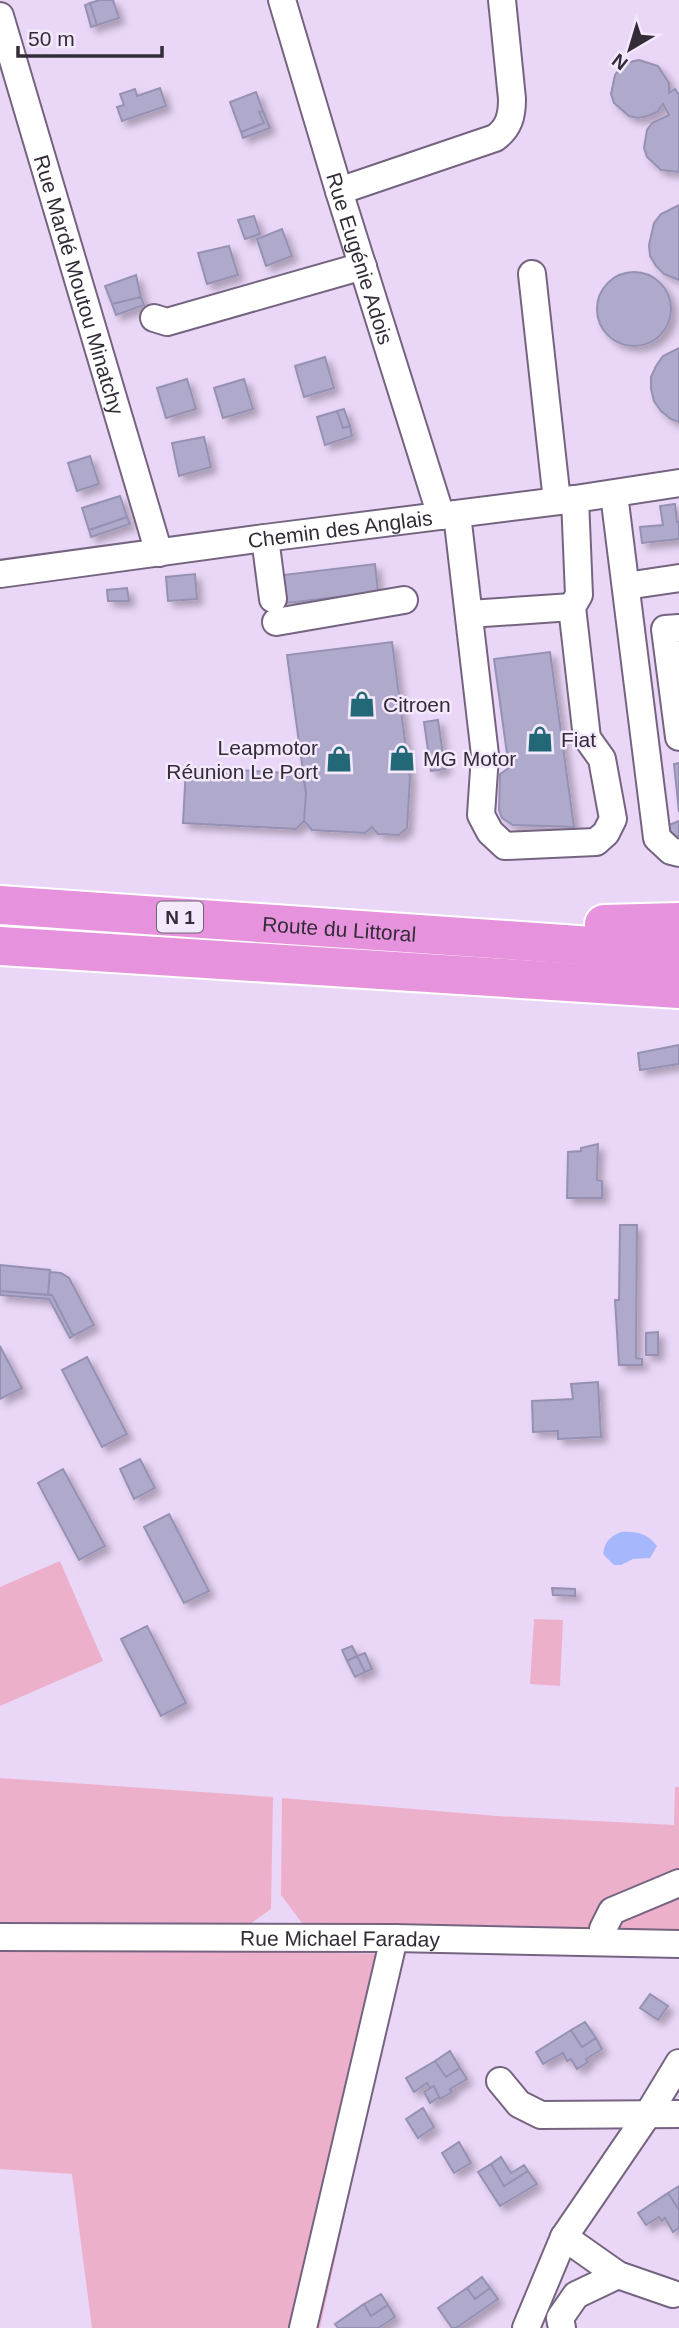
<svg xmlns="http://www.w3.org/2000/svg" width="679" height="2328" font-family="Arial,sans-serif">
	<defs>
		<filter id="shadow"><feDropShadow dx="5.5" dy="5.5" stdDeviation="3.5" flood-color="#0004"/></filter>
	</defs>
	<rect width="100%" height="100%" fill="#ead7f8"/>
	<!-- green -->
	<path fill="#ecb0cb" d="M60,1561L103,1661L0,1706V1587Z
		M534,1619L563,1620L560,1686L530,1684Z
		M0,1778L273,1797L271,1909L239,1932L0,1929Z
		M675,1787H679V1874L588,1934L308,1931L281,1895L282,1798L497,1816L674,1825Z
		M679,1894V1938L622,1937L617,1926L626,1912Z
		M0,1948L402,1954L320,2328H92L72,2174L0,2169Z"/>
	<!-- water -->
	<path fill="#a6b8fb" d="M621,1532C636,1531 647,1533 657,1546L650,1558L633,1559L621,1565H614L603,1554C605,1542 609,1537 621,1532Z"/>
	<!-- building -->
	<path fill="#afaacc" stroke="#9691b2" stroke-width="2" filter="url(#shadow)" d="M100,0H113L119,18L97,25L90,3Z
		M90,3L97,25L91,27L85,5Z
		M639,60L658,66L669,83V93L675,89L679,95V172L661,170L647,157L644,148L647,130L652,123L669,115L663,104L657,112L648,116L638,118L629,116L614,103L611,94L615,75L621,67L629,62Z
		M160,88L166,106L122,121L117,107L124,105L120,94L135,89L137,96Z
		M256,92L263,111L259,112L264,123L241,132L230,102Z
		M263,111L270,128L243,138L241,132L264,123L259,112Z
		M679,205V280L664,274L656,266L650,256L649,245L654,223L661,214Z
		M254,216L260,234L245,239L238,220Z
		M282,229L292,256L266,266L257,239Z
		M229,246L238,275L207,284L198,253Z
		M597 309a37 37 0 1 1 74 0a37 37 0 1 1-74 0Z
		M136,275L141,297L112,304L105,286Z
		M141,297L144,305L116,315L112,304Z
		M679,348V422L671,419L661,411L654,401L651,389V377L656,366L663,356Z
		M325,357L334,388L304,397L295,366Z
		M187,379L196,409L166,418L157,388Z
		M244,379L253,409L223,418L214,388Z
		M344,409L350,426L343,428L337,411Z
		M337,411L343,428L350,426L352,436L325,445L317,417Z
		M204,437L211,467L179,476L172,443Z
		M90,456L99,484L77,491L68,463Z
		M120,496L127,517L89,530L82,508Z
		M675,504L677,522H679V539L642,543L640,527L663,525L660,506Z
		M127,517L130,524L91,537L89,530Z
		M375,564L378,592L287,603L283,575Z
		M195,574L197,599L168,601L166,577Z
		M127,588L129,601H108L107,590Z
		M392,642L410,778L407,828L399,835L378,834L372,827L365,833L312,830L304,821L306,793L287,655Z
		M550,652L574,827L513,825L502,818L499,810L500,774L509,768L494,659Z
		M438,720L445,769L431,771L424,722Z
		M679,763V812L674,764Z
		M186,767L303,774L306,793L304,821L296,829L183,823Z
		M679,821V836L672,837L669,834V825Z
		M679,1045V1064L640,1070L638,1053Z
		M598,1144L597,1180L602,1181V1198H567L568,1152L581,1151V1148Z
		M620,1225H637L636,1358L642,1359V1365H619L615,1300H619Z
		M0,1265L50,1270L48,1295L0,1291Z
		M50,1272L61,1273L69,1278L94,1325L73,1336L52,1295H48Z
		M0,1291L52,1295L73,1336L70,1338L49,1299L0,1295Z
		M658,1332V1355H646V1333Z
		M0,1346L22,1388L0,1399Z
		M87,1357L127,1434L102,1447L62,1370Z
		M598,1382L601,1437L558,1439V1431L533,1432L532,1401L573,1399L571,1384Z
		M140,1459L155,1488L134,1499L120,1469Z
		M63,1469L105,1546L79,1560L38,1483Z
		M169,1514L209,1591L184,1603L144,1527Z
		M552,1588L575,1589V1596L553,1595Z
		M147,1626L186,1703L161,1716L121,1639Z
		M352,1646L357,1656L347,1661L342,1650Z
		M365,1653L372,1669L365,1672L357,1656Z
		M357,1656L365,1672L355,1677L347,1661Z
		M650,1994L668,2006L658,2020L640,2008Z
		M585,2022L596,2038L582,2047L571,2030Z
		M571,2030L582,2047L596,2038L602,2049L586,2059L588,2062L577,2069L571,2059L567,2061L563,2053L543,2064L536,2052Z
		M450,2051L460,2068L446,2077L435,2061Z
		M435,2061L446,2077L460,2068L467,2079L450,2089L452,2092L440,2099L434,2086L430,2088L427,2083L414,2092L406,2078Z
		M434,2086L439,2097L430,2103L424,2092Z
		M423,2108L434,2127L418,2138L406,2119Z
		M459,2142L471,2163L454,2173L442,2153Z
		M501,2157L511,2173L524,2165L528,2171L504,2186L491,2164Z
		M491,2164L504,2186L528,2171L537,2184L500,2206L478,2172Z
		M679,2186V2210L668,2193Z
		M668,2193L679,2210V2228L673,2232L665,2218L662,2221L659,2217L646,2225L638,2213Z
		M482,2277L490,2288L475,2299L467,2288Z
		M467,2288L475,2299L490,2288L498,2299L456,2328H452L438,2308Z
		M381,2294L388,2305L371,2316L364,2304Z
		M364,2304L371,2316L388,2305L395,2317L378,2328H338L335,2324Z"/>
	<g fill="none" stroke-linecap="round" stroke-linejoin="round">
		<!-- minor casing -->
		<g stroke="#756480" stroke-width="30">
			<g id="minor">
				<path id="s1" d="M282,0L339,191L441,516"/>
				<path id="s2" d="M0,16L159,553"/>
				<path d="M339,191L495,138C509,128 512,116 512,99L502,0"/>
				<path d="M532,274L557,501"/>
				<path d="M154,318L167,322L363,266"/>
				<path d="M614,494L657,838L671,851L679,853"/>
				<path d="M457,514L485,755L481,815L490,832L505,846L596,842L606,833L613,819L602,759L587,738L572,607L579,595L575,499"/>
				<path d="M265,538L273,599"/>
				<path id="s3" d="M0,574L265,538L575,499L679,483"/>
				<path d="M626,586L679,578"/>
				<path d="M469,614L572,607"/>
				<path d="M276,622L404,600"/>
				<path d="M679,628L665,629L679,737"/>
				<path id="s4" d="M0,1937L394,1938L679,1944"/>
				<path d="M602,1942L603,1929L612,1911L679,1883"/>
				<path d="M500,2081L519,2104L541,2115L679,2114"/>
				<path d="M564,2237L618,2275L673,2294"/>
				<path d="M303,2328L394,1938"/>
				<path d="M526,2328L564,2237L648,2114L679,2063"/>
				<path d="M562,2328L560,2318L576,2295L618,2275"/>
			</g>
		</g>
		<!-- highway casing -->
		<g stroke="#fff" stroke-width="42">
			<g id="highway">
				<path id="s5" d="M0,905L679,952"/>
				<path d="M604,924L679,922"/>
				<path d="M0,946L679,989"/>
			</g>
		</g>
		<!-- minor -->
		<use href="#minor" stroke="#fff" stroke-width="26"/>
		<!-- highway -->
		<use href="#highway" stroke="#e692dc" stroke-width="38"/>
	</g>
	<!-- icons -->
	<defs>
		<g id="shop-bare" transform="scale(2.1)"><path d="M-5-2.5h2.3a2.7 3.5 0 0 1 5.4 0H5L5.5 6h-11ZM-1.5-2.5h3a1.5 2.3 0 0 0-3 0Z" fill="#226877" stroke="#f3e8fc" stroke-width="2.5" paint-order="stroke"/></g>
	</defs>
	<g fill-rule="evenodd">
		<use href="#shop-bare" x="362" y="704"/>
		<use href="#shop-bare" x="540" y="739"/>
		<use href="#shop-bare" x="402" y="758"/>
		<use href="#shop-bare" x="339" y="759"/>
	</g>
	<g text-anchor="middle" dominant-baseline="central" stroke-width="5" stroke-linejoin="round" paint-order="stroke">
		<!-- shield labels -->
		<rect fill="#f3e8fc" stroke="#6d6473" stroke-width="2" x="157" y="901.5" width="46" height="31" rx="5"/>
		<g font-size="19" font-weight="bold" fill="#332c38">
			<text x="180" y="917">N 1</text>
		</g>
		<!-- street labels -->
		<g font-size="21" fill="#332c38" stroke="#f3e8fc">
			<text stroke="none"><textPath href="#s1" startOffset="270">Rue Eugénie Adois</textPath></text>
			<text stroke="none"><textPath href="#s2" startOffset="280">Rue Mardé Moutou Minatchy</textPath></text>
			<text stroke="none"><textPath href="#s3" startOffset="343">Chemin des Anglais</textPath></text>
			<text stroke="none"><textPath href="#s5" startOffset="340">Route du Littoral</textPath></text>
			<text stroke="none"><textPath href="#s4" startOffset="340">Rue Michael Faraday</textPath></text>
		</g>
		<!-- poi labels -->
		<g font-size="21" fill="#332c38" stroke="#f3e8fc" text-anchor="start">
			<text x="383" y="704">Citroen</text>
			<text x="561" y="739">Fiat</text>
			<text x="318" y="747" text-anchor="end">Leapmotor<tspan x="318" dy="24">Réunion Le Port</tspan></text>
			<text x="423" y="758">MG Motor</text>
		</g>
	</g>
	<!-- north arrow -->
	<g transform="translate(630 49) rotate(218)" stroke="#f3e8fc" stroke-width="5" paint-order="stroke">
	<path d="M0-5L12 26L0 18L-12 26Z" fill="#332c38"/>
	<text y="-10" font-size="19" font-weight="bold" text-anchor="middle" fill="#332c38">N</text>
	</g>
	<!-- scale -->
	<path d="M18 46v10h144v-10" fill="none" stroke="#332c38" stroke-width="3.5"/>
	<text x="28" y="46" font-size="21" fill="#332c38" stroke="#f3e8fc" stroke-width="5" paint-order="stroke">50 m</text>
</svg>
